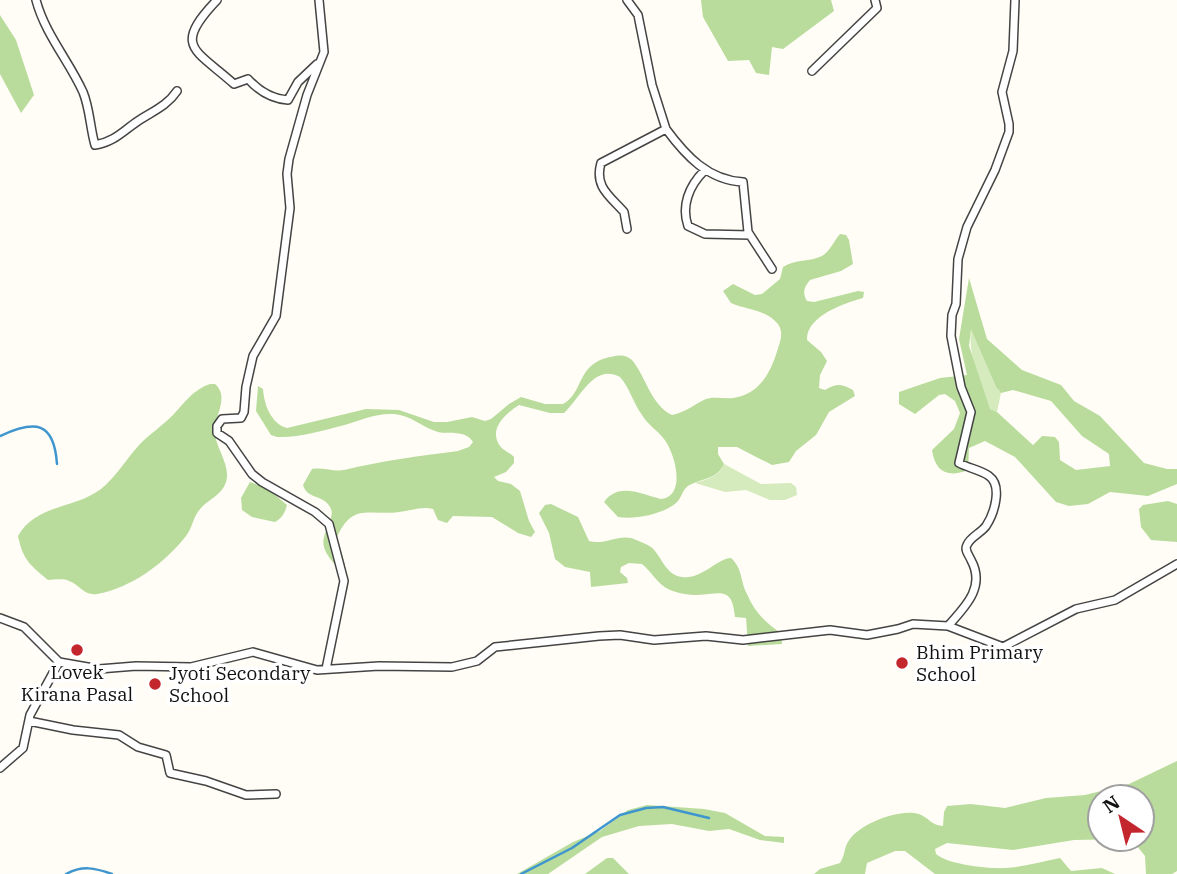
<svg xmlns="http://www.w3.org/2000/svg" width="1177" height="874" font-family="'IBM Plex Serif',serif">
	<rect width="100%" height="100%" fill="#fffdf5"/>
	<!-- green -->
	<path fill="#d5ebbd" d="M971,328L996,387L1001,393L997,412L990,409C979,384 968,356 971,328Z
		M724,464L761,484L791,483L796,487L797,495L785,500H770L746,490L725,492L695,483C707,479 719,477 724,464Z"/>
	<!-- forest -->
	<path fill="#b9dc9c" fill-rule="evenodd" d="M701,0H831L834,11L783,49L772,47L769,75L756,73L749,60L728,61L703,17Z
		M0,15L16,40L34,95L21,113L0,74Z
		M840,234L846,235L849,240L853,264L841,271L810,280C804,287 802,293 807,301L814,302L858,291L864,292L863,298C845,303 806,316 807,340L821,352L827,361L820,375L819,388L825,390C837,383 841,384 853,390L855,396L829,412L816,435L796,451L789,462L772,465L737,447H718V454L724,464C717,480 701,478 688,486C682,490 682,498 676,503C663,514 635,520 618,517L604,502C619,482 640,494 661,499C687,496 675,453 664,439C657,430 648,425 642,415C633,403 630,388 620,377C594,363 581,397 564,413H550L519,405C505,414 488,429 500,446C504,451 509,452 514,457V463L506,472L494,477L498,481L511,484L520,491L529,521L535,532L531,537L518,533L492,517L453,516L447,523L438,520L433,509C422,506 410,511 399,512C368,516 353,502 337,537L345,565L339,570C334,563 326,555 324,547C320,534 335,520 331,509C325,494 307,500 303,485L312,469C324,467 333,472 344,470C381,461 419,456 458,451L469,447L473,442C465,429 450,435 438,432C423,428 411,415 394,414C375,413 359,421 341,426C321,431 298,438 277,437L271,435L256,411L258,386L263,389C264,404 271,424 287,428L366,409L399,410L434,422H447L472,417L485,421L491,419L509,404L521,397L545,404H563C584,393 576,364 610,357C619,355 625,354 632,360C646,377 651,405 672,415C686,412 693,405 706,399C714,396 724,399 733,398C761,394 772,370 779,345C782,336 783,328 775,321C762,309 747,310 731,303L723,291L733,284L755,295L762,294L780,279L783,267C795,259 810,262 822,256C831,250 833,242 840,234Z
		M969,278L987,339L1022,370L1061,385L1074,401L1100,416L1144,463L1167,469H1177V484L1148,496L1110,492L1088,504L1069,506L1056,502L1015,457L985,441L969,448L968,470C948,478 935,472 932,450L954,429L960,413L955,401L945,394L939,395L915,414L899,404V392L940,378L967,375L959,339ZM971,329L996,387L1001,393L1013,390L1051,401L1082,436L1109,454L1110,466L1076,470L1060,460L1059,442L1055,437L1042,436L1033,445L997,412L990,409L969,346Z
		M210,384H215C231,398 212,418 215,435C217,449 231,467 226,482C222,495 209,499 201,508C193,516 193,527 186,536C165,563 131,588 97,594C84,596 80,585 69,581C63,578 54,580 48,580C30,565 23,560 18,536C36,504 75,509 101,489C117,476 126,459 140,444C150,434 162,426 173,415C183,404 194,389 210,384Z
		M250,482L268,489L287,505C285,513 282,518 275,522L252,517L242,510L241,498Z
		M1168,501L1177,504V542L1151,540L1141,527L1139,509L1143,505Z
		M551,504L578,517L589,541C605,546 621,532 636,540C641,542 647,544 651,547C662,556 665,575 682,577C701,580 718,558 731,558C743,569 740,581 747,594C754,611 766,624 781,633L782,644L748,646L746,618L735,617C732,586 721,594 697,595C689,595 677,593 670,590C658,585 652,572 642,564L629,563L621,567L620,572L627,578L628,583L591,587L590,572L565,567L555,559L549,533L539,513L545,505Z
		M1177,761V871L1172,874H1146L1145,856L1133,841L1127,839L1074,840L1013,850L947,843L935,849L936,854C949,865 989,869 1006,868C1024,867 1043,861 1060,858L1071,871L1102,868L1115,874H935L905,851H895L867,863L865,874H814L820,869L840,863C845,856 844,848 848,842C858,824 899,808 919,814C928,817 932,826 943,826L944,812L947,806L971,804L1005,808L1046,798L1085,795L1129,784ZM1100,797H1142V839H1100Z
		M647,805L704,809L725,813L765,836L784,837V843L760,840L729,829L709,831L672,824L639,826L602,837L548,874H517L573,842L600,831L628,810Z
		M607,858H613L629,874H585Z"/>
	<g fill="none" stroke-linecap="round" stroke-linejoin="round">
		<!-- stream -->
		<path stroke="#3f96cf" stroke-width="2.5" d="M0,436C35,420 54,421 57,464
			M66,874C83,865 95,868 112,874
			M521,874L572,848L620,815L646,808L663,807L709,818"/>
		<!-- minor casing -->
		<g stroke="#444" stroke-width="10">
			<path id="minor" d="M36,0C45,34 69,61 83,92C90,109 90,128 95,145C114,142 123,131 138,121C153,111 167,106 177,91
				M217,0C172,47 195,49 234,84L248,79C258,90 272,99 288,100L298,82L317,64
				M319,0L324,52L307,95L289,159L287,174L290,208L276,316L253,356L246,387L244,412L241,418L222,419L217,426V433L229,441L252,474L262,482L315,512L329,524L344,581L326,669
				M812,71L877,8L875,0
				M666,129C686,156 708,180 743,182L748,232L772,269
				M704,171C689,186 681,206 688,226L705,234L750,235
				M627,229L624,212C610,196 594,187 601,163L666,129L652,85L638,15L627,0
				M0,618L24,627L59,662
				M948,626C965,607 986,587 971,560C969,555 964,550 967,545C970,537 981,533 986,526C994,514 1003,486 989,476C981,470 968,468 959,463L971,412L961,387L951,336L952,315L956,304L958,259L967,227L995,170L1009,132V124L1002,92L1013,51L1015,0
				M29,721L73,730L119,735L138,747L166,755L170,773L206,781L246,795L276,794
				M0,768L23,748L30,715L59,662L99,669L136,666L191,667L253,652L317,670L379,666L452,667L477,661L495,647L599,636L620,635L654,640L706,636L743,640L830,630L867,635L898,629L913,624L948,626L1003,647L1076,609L1115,600L1177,564"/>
		</g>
		<!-- minor -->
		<use href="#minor" stroke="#fff" stroke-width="7"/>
	</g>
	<!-- markers -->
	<g fill="#c4262e" stroke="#fff" stroke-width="2.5">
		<circle cx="77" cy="650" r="7"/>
		<circle cx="902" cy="663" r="7"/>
		<circle cx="155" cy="684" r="7"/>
	</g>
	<g text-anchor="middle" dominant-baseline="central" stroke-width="7" stroke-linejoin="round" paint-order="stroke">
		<!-- poi labels -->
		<g font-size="19" fill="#111" stroke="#fff" text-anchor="start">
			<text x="916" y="652">Bhim Primary<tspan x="916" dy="22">School</tspan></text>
			<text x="77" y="672" text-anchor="middle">Lovek<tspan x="77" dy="22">Kirana Pasal</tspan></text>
			<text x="169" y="673">Jyoti Secondary<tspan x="169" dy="22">School</tspan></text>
		</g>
	</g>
	<!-- north arrow -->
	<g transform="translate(1121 818) rotate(325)"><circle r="33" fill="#ffffff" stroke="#a0a0a0" stroke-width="2"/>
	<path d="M0-5L12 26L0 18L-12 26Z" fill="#c4262e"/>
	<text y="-10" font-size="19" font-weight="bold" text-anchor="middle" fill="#111111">N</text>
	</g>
</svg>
